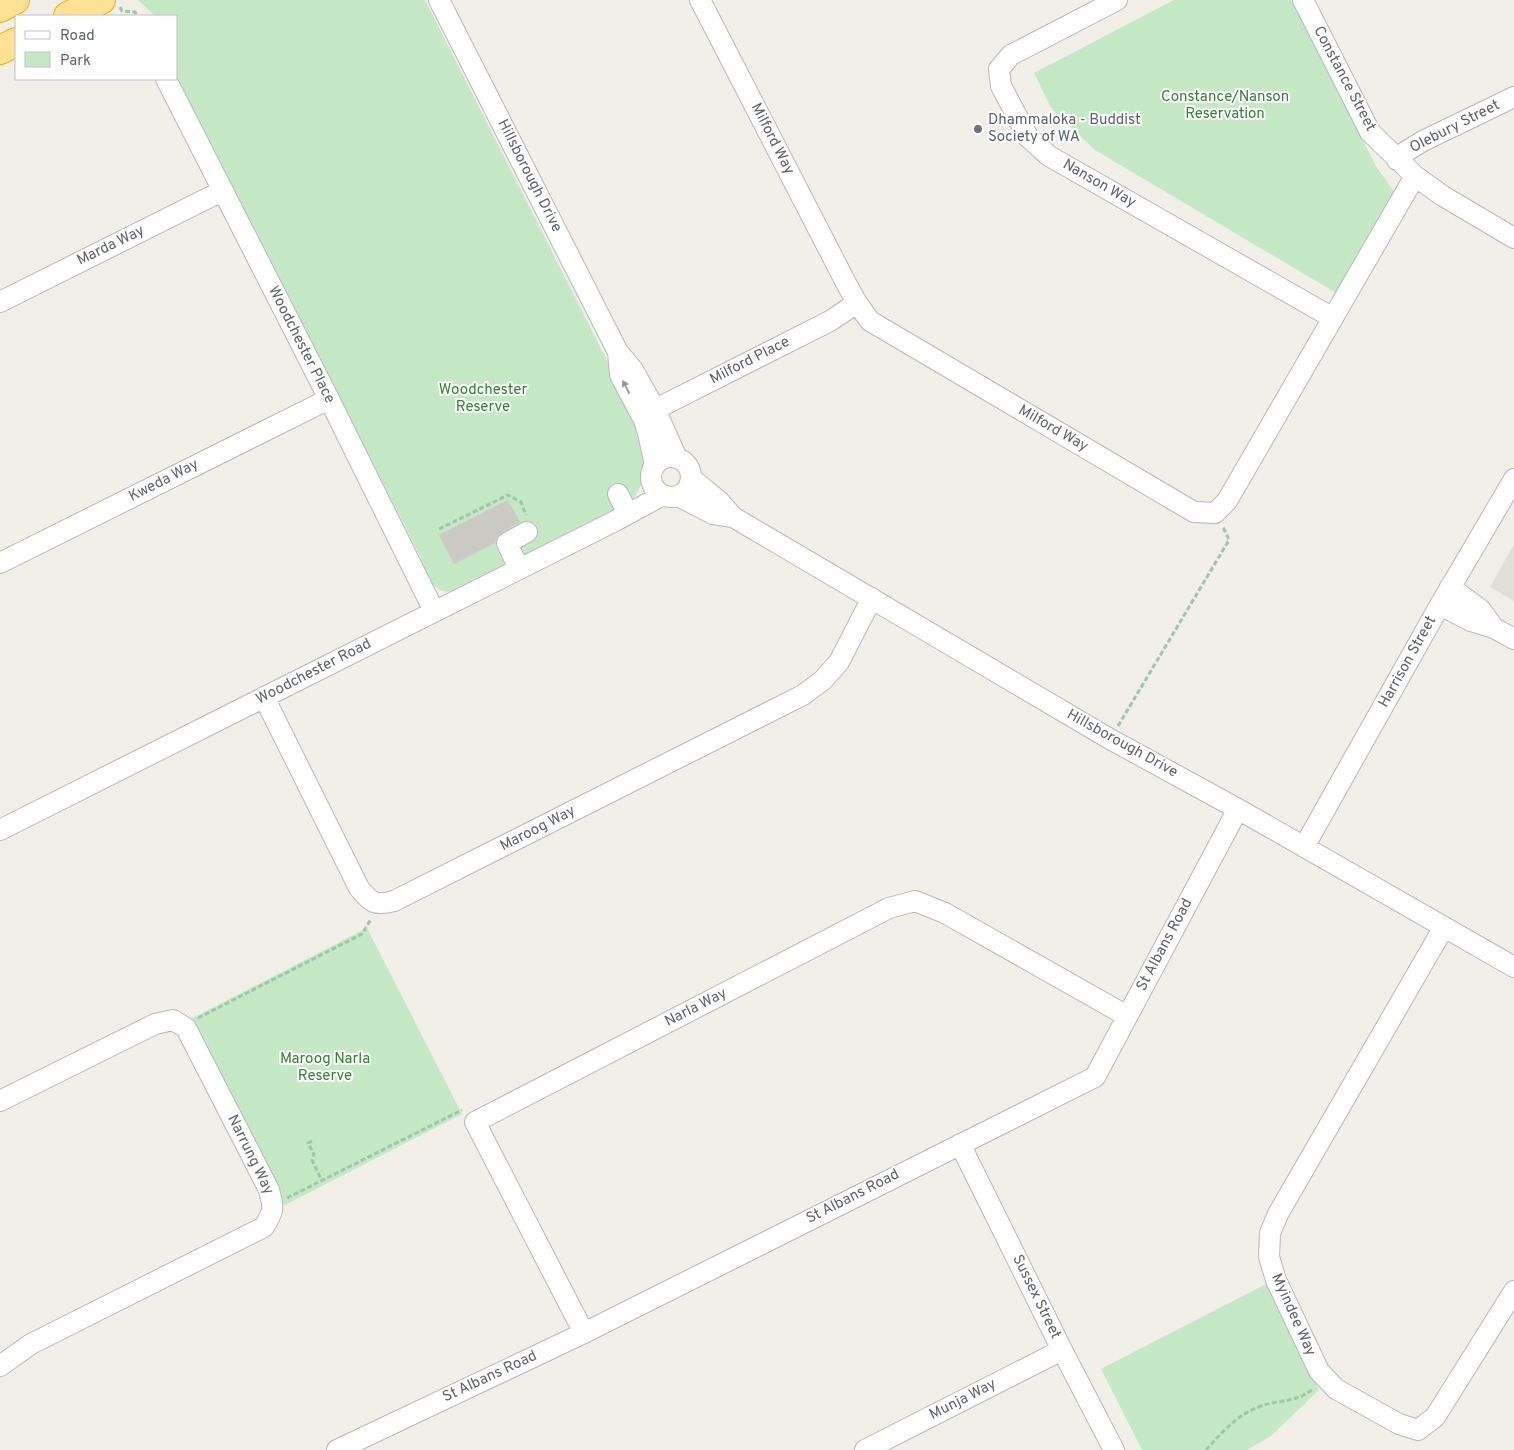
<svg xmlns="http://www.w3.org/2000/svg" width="1514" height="1450" font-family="Overpass,sans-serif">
	<rect width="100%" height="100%" fill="#f1efe8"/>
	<!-- education -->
	<path fill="#e1ded6" d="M1514,544V601L1490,587Z"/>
	<!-- green -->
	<path fill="#c5e8c5" d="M138,0H425L645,436L651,456L646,476L634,498L604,519L455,592C440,593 432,587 426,574C423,568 420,564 421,558L176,74V16H155Z
		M1174,0H1291L1377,168L1396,194L1338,294L1095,150L1051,108L1034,73Z
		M367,928L462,1114L283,1206L187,1021Z
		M1266,1284L1319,1390L1271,1436L1247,1450H1142L1101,1369Z"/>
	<!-- building -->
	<path fill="#cccac5" stroke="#d6d1c6" d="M508,500L520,522L501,533L497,537L495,543L454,564L439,535Z"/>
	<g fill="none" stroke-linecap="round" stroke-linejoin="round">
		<!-- minor casing -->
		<g stroke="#b5b8bc" stroke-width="22">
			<path id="minor" d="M439,0L618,352L633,370L655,409L677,458
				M700,0L846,283L857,303L870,321L1194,512L1215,513L1227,501L1415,176
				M1117,0L1011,55L999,69L1001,86L1028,137L1049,156L1333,318
				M1303,0L1370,132L1415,176L1443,196L1514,238
				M166,79L329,399L434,611
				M1397,160L1405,152L1423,141L1514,97
				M0,302L222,191
				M618,352L620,375L644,420L648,433L655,465
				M642,416L830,321L857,303
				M651 477a20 20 0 1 1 40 0a20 20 0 1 1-40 0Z
				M691,478L720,502L733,517L1110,739L1238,809L1514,967
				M618,494L628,514
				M678,496L713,514L733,517
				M0,563L329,399
				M519,569L507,543L527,532
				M1450,587L1480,609L1494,628
				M1440,605L1471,621L1494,628L1514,639
				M264,697L359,888C371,903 375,906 394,901L803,695L823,680L839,662L872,598
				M0,830L615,521L663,495
				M1304,847L1440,605L1514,479
				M1444,927L1278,1214L1270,1233L1269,1257L1276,1280L1319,1371L1336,1389L1399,1424L1418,1430L1435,1417L1514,1291
				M0,1101L155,1024L173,1020L186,1028L269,1190C274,1208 274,1211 264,1227L31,1344L0,1366
				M960,1144L1062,1350L1114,1450
				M584,1333L475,1122L889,908L915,901L945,913L1127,1016
				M337,1450L584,1333L1095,1077L1238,809
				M865,1450L1062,1350"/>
		</g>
		<!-- highway casing -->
		<g stroke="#f9ab00" stroke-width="30">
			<path id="highway" d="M0,8L15,0
				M68,16L101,0
				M0,50L16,42"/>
		</g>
		<!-- path -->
		<path stroke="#9cc7a9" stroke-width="3" stroke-dasharray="5 2.5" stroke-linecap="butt" d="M120,7L122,11L135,12L137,16
			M439,529L508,495L521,502L526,515
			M1118,726L1229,540L1223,527
			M198,1018L362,934L371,919
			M312,1141L308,1143L314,1154L312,1160L322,1181
			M287,1198L462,1110
			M1206,1450C1222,1432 1238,1414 1261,1406C1282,1399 1295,1403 1313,1389"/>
		<!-- minor -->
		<use href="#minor" stroke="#fff" stroke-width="20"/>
		<!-- highway -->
		<use href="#highway" stroke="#fde293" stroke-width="28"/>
	</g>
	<!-- one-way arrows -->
	<defs><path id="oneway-solid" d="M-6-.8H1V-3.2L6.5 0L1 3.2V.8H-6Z" transform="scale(1.25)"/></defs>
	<use fill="#979a9d" href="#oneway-solid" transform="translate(626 387) rotate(-117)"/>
	<!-- markers -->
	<circle fill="#6b7280" stroke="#fff" stroke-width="2" cx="978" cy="129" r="5"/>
	<g text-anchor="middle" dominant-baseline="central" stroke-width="4" stroke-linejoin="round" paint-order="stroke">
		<!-- street labels -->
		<g font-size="15" fill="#5f6368" stroke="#fff">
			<text transform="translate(1344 79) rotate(62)">Constance Street</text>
			<text transform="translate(1455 127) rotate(-27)">Olebury Street</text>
			<text transform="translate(772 139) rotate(63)">Milford Way</text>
			<text transform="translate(529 176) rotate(63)">Hillsborough Drive</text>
			<text transform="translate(1099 184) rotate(30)">Nanson Way</text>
			<text transform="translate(111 246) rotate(-26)">Marda Way</text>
			<text transform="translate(301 345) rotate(63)">Woodchester Place</text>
			<text transform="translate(750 361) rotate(-27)">Milford Place</text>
			<text transform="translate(1053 429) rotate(30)">Milford Way</text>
			<text transform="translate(164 481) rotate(-27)">Kweda Way</text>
			<text transform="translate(1408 662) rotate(-61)">Harrison Street</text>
			<text transform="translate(314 672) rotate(-27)">Woodchester Road</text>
			<text transform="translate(1122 744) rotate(29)">Hillsborough Drive</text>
			<text transform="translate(538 829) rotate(-27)">Maroog Way</text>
			<text transform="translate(1165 945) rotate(-62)">St Albans Road</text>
			<text transform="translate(696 1008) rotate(-27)">Narla Way</text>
			<text transform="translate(250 1155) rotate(64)">Narrung Way</text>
			<text transform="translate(853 1197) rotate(-27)">St Albans Road</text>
			<text transform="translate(1036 1297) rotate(64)">Sussex Street</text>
			<text transform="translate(1293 1315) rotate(66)">Myindee Way</text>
			<text transform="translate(490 1377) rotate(-25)">St Albans Road</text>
			<text transform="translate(963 1400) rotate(-27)">Munja Way</text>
		</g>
		<!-- park labels -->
		<g font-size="15" fill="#348238" stroke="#fff">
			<text x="1225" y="97">Constance/Nanson<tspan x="1225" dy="17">Reservation</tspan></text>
			<text x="483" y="390">Woodchester<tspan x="483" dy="17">Reserve</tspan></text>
			<text x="325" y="1059">Maroog Narla<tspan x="325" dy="17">Reserve</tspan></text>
		</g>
		<!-- worship labels -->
		<g font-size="15" fill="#5b616d" stroke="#fff" text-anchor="start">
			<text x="988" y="120">Dhammaloka - Buddist<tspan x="988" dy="17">Society of WA</tspan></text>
		</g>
	</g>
	<!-- legend -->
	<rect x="15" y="15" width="162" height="65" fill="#ffffff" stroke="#bfc1c3"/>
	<rect x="25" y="31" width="25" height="8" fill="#ffffff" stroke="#bfc1c3"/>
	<text x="60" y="40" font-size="15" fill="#5f6368">Road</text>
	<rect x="25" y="52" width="25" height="15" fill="#c5e8c5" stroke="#bfc1c3"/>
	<text x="60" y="65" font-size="15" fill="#5f6368">Park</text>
</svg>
